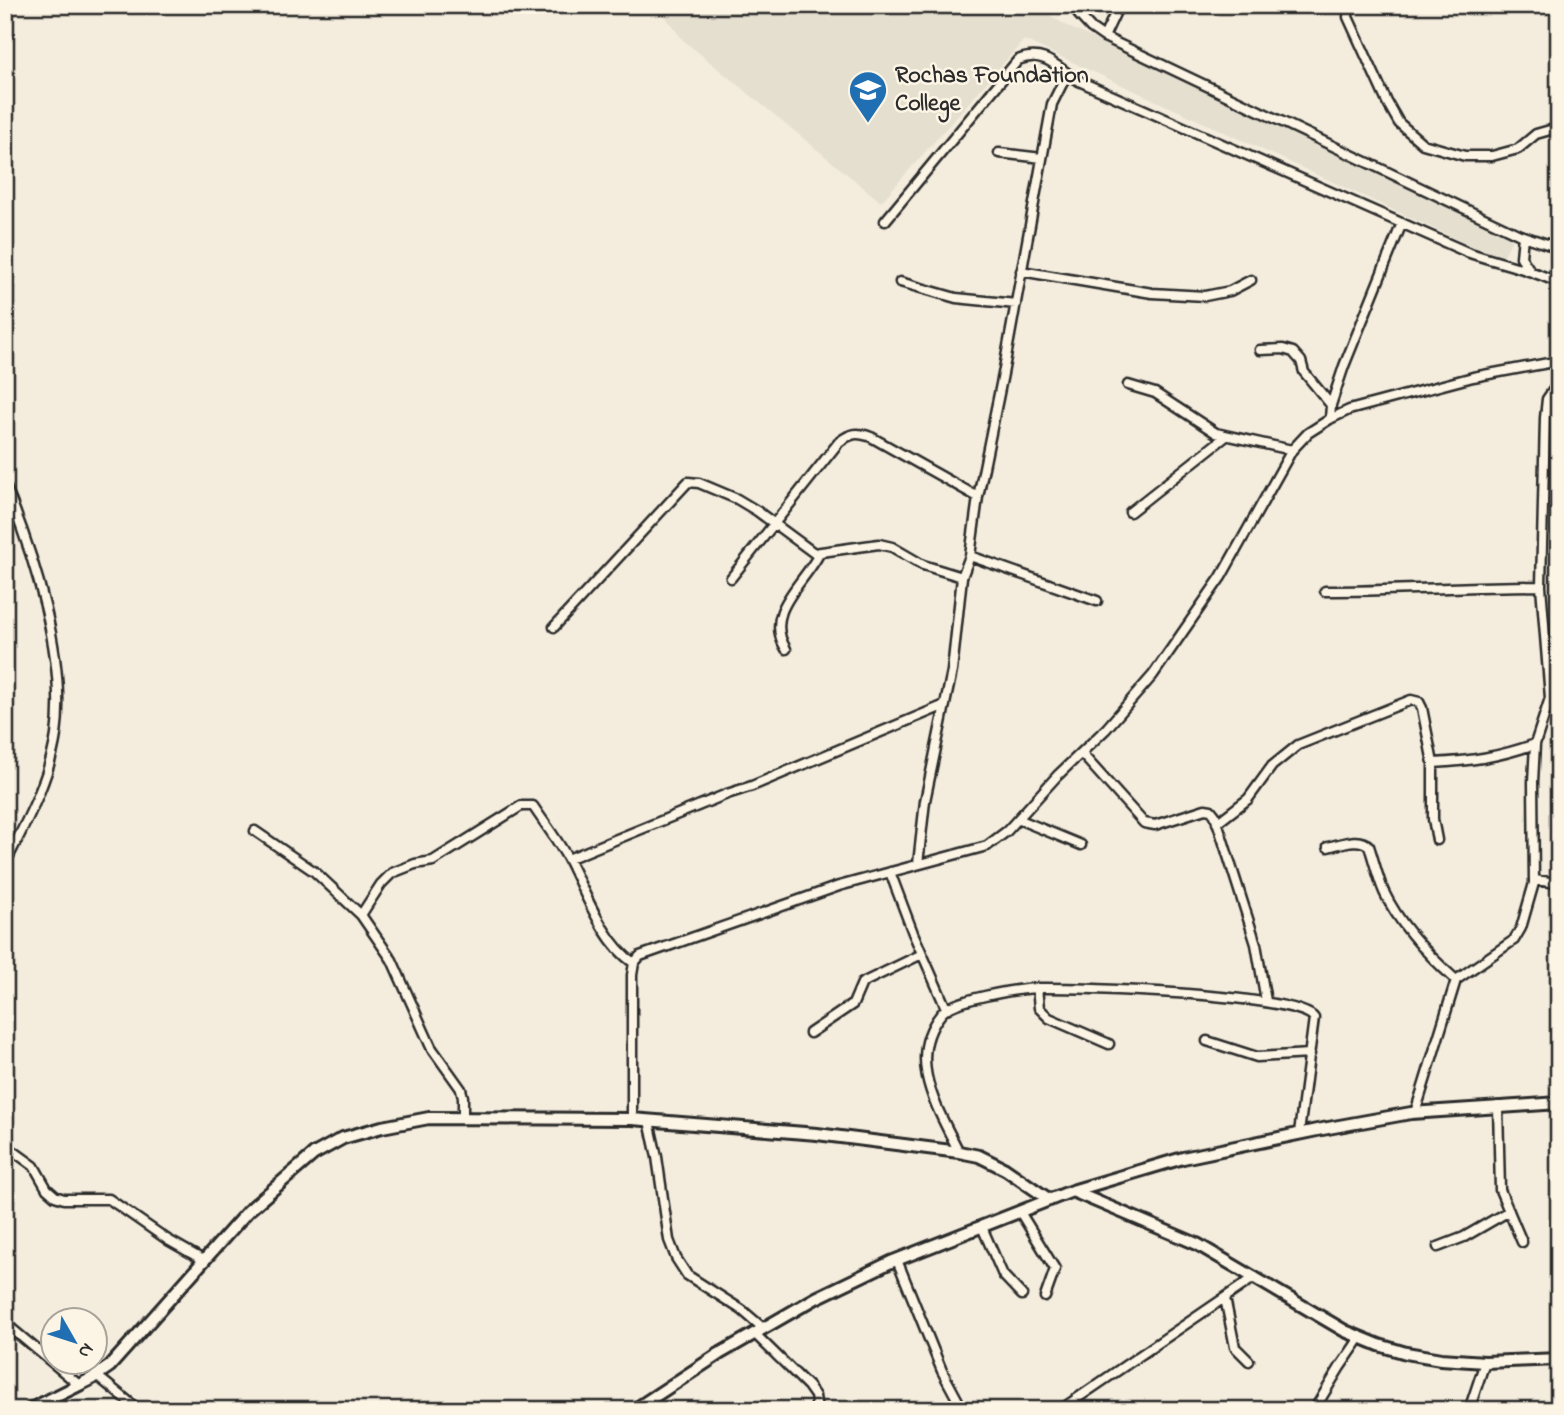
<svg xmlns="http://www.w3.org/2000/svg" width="1564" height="1415" font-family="'Indie Flower',sans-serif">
	<rect width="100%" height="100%" fill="#f4edde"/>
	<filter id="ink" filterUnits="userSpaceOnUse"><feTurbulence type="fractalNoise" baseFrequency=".0143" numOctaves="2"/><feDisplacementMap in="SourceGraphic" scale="14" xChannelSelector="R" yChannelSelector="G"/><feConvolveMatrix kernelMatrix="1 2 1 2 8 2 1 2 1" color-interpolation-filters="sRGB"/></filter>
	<g filter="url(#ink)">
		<!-- built -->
		<path fill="#e5dfd0" d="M656,5H1048L1043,11L1069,27L1513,237L1502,260L1024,40L881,202L683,40Z"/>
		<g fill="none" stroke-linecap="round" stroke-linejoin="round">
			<!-- street casing -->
			<g stroke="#2b2b2b" stroke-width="13">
				<path id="street" d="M1081,5L1079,15L1091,28L1104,37L1520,235L1559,248
					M1349,5L1348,17L1387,102L1399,123L1423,144L1465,156H1492L1518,149L1536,134L1550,130L1559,131
					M1104,37L1119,5
					M999,153L1042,158
					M885,221L1018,60C1046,49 1058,69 1079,81L1467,252C1498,263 1529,268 1559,283
					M1523,236L1521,257L1529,269
					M1021,271L1152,293L1205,296L1230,291L1251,280
					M900,282L956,298L1016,304
					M1260,350L1283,349L1293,352L1301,361L1304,372L1331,405
					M1128,385L1155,393L1216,433L1292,450
					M1330,419L1331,405L1344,366L1402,223
					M5,485C34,556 67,658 56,735C49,781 25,824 5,864
					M1130,512L1225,437
					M970,556L1097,601
					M731,578L839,442C851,433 857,432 871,437L978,497
					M1325,591C1397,591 1469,586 1541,586
					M554,627L688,482L699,483L737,499L757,511L814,553L879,544L892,547L923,565L962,577
					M786,649C763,612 803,585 819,554
					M1081,753L1144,823L1155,825L1205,809L1211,810L1215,815L1256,944L1266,1001
					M1433,763C1471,761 1499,757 1535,744
					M1018,819L1081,845
					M1217,823L1248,799L1272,766L1298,745L1411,700L1419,702L1422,708L1433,763V819L1437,840
					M255,831L315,872L361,915L392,960L431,1047L461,1089L463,1097V1118
					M1328,847C1341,844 1359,836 1369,846C1374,861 1378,878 1384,892C1400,926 1429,956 1456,980
					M568,859L727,794L752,786L945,705
					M918,864L925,801L952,671L962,577L970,556L978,497L1003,374L1052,104L1067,74
					M890,872L913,933L946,1008
					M1534,880L1559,883
					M361,915L381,884L392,873L415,864L433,861L521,806H533C545,824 559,842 569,861C585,892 604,944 634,963
					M1037,988L1039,1008L1049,1018L1109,1044
					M810,1033L853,1004L862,983L922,954
					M1207,1041L1257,1057L1310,1054
					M1498,1106L1500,1190L1522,1242
					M1415,1113L1456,980L1514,940L1521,928L1534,883L1533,782L1535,744L1550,698L1541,586L1545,418L1547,399L1559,382
					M632,1119V975L634,963L640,956L839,886L987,846L1007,831L1057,776L1106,729L1153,675L1221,577L1292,450L1308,433L1330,419L1349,410L1473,377L1559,361
					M649,1121L657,1157L669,1240L676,1258L687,1275L742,1310L763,1328
					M5,1145L34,1166L47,1189L55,1196L64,1199H109L168,1240L205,1261
					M959,1152C938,1109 905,1059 941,1014C952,999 1018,989 1037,988C1073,987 1301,994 1314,1018L1299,1133
					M1020,1212L1055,1269L1045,1297
					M982,1227L1003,1275L1022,1295
					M1438,1247L1464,1237L1509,1211
					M897,1260L942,1371L963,1410
					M1225,1298L1235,1347L1249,1361
					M5,1323L78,1384
					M754,1333L808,1386L815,1396L817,1410
					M96,1375L139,1410
					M1060,1410L1255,1277
					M1314,1410L1340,1367L1360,1338
					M1469,1410L1485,1362"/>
			</g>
			<!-- secondary casing -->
			<g stroke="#2b2b2b" stroke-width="16">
				<path id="secondary" d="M1072,1191L1197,1244L1345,1331L1379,1345L1406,1353L1441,1359L1485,1362L1559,1359
					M29,1410L91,1379L110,1366L248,1211L314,1154L343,1138L382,1127L429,1118L632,1119L817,1134L959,1152L979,1156L1005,1169L1050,1200
					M634,1410L719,1354L816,1298L891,1262L1072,1191L1183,1158L1317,1130L1411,1113L1559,1103"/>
			</g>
			<!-- street -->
			<use href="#street" stroke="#fcf5e5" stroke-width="8"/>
			<!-- secondary -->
			<use href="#secondary" stroke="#fcf5e5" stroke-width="10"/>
		</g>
	</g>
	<!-- icons -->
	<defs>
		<g id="university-pin" transform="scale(2.0125)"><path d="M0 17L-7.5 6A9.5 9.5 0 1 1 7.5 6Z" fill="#1f6fb2" stroke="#fcf5e5"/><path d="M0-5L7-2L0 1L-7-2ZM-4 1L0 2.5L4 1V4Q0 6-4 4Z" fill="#fff"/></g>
	</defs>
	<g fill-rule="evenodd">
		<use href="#university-pin" x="868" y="90"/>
	</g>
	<g text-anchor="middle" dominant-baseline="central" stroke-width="5" stroke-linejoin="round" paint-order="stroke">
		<!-- poi labels -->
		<g font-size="24" font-weight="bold" fill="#2b2b2b" stroke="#fcf5e5" text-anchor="start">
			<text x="895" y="76">Rochas Foundation<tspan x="895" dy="28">College</tspan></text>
		</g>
	</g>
	<!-- margin -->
	<rect width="1564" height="1415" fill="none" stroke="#fcf5e5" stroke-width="28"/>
	<rect x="14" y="14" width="1536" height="1387" fill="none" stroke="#2b2b2b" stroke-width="2.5" filter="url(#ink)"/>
	<!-- north arrow -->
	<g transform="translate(74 1341) rotate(129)"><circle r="33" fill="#fcf5e5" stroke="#a8a49b" stroke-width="2"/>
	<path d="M0-5L12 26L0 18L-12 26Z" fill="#1f6fb2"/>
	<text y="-10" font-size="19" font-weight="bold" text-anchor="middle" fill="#2b2b2b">N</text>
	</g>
</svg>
